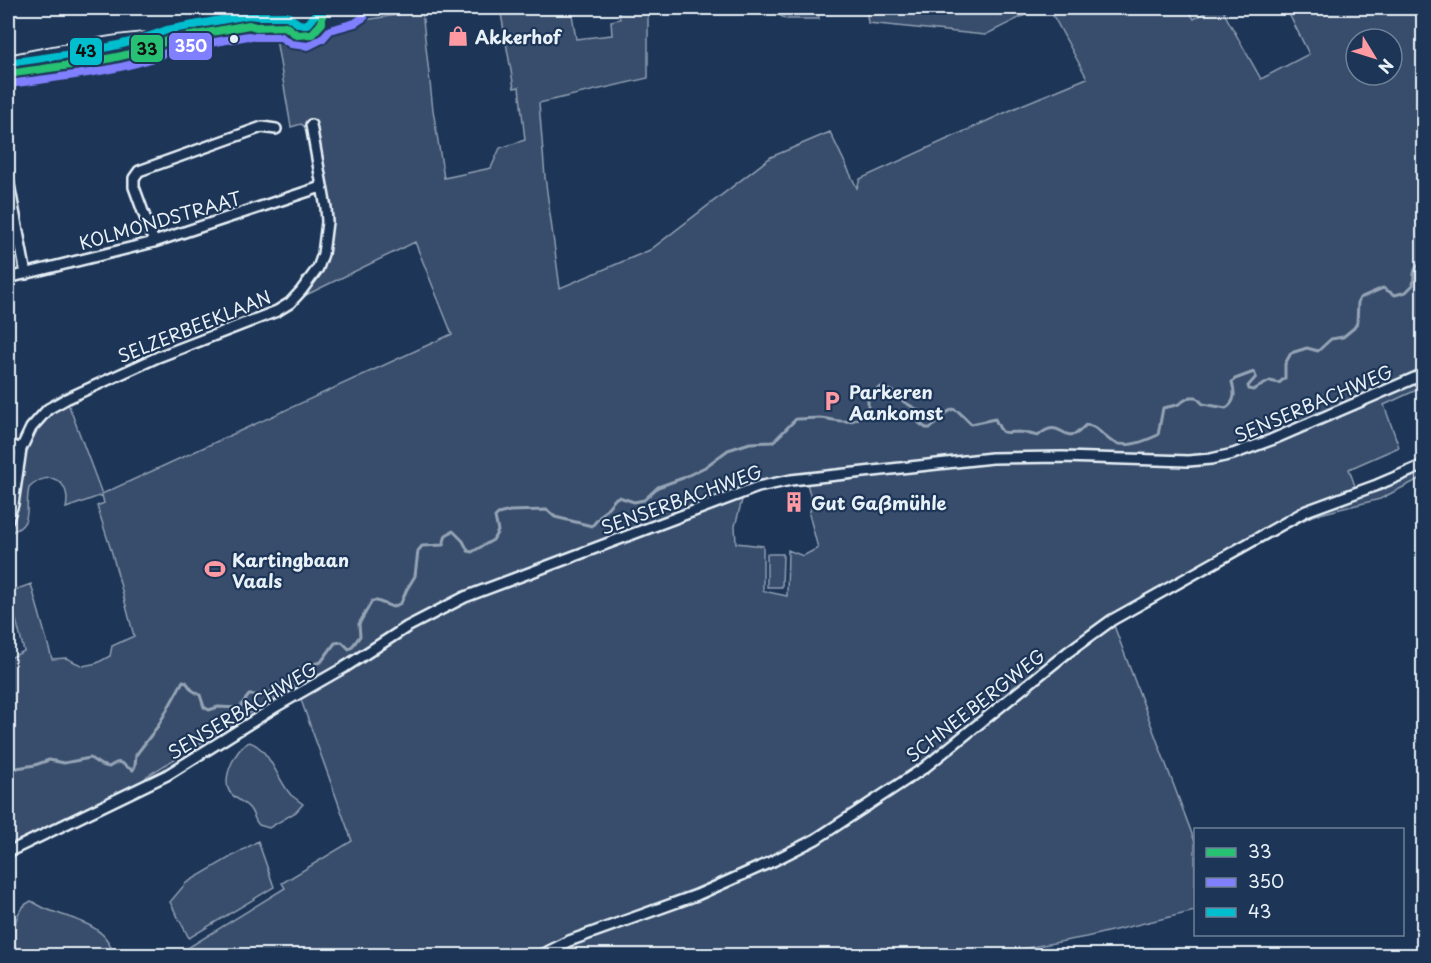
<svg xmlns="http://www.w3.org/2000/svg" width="1431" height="963" font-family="'Playpen Sans',sans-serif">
	<rect width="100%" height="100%" fill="#1d3557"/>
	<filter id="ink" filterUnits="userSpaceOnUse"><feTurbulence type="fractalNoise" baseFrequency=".0167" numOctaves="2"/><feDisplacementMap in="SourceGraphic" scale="12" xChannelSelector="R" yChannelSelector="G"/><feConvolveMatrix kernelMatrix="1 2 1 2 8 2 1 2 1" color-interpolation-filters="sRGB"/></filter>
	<g filter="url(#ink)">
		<!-- green -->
		<path fill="#374d6c" stroke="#909fb2" stroke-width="1.5" fill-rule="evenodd" d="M500,8H571L576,39L612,35L611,21L620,19L618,8H648V78L539,103L545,177L560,288L650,250L771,157L830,132L857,188L860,179L1024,104L1087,78L1049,8H1187L1194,19L1213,8H1227L1224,13L1261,79L1309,54L1286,8H1423V387L1384,405L1399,447L1349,469L1355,486L1315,502L1281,519L1113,623L1195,842V911L1086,937L988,955H543L699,898L793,857L872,810L866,800L806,838L773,855L731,875L560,940L529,955H184L186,949L285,888L282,883L352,841L301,700L294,686L147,776L137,788L8,848V659L24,651L9,592L31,584L52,659L66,658L83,666L97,663L110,656L112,646L134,636L112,553L97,506L104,503L102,495L66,508C72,481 49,468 29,488C24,508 35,526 8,533C8,526 12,523 15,516C17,511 18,504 19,498C21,487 21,476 22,464C25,436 44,415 68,403L102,494L452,334L415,242L304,296C310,288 318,279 321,269C338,226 324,180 316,136L301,124L291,127L276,39L285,46L293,49H312L326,40L339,24L422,11L433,110L444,178L491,168L500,148L525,140L519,87L514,88ZM1356,39H1392V75H1356ZM805,475C807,487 815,503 809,514L818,548L803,556L788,550L787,596L763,591V546L736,543L735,526L742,500L735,498L729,500V492L758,482Z
			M767,8H818L819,19H786Z
			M866,8H1039L985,35L868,23Z
			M1423,468V477L1380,499L1312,516L1266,539L1268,535L1306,514Z
			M767,554H783L782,587H767Z
			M249,742C269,747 278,781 291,795C295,798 299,801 303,804L296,812L269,828L259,825C254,820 254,814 250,809C245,802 234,799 229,791C222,776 236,749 249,742Z
			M258,841L274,887L189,938L170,902L186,883Z
			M31,901C37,904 43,908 49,910C73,920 108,924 113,955H16C15,937 10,911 31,901Z"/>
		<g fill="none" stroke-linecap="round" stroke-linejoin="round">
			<!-- stream -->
			<path stroke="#95a4b5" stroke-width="3" d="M8,778L17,768L35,765L49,760L64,763L90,758L101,765L109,767C123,757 121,766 133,770L135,766L136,755L158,726L183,681L186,682L192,690L200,695L204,707L209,710L218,707L239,708L249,695H267L286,681H293C300,664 304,667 321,662L335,643L342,642L349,649L351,648L360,636L359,624L372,601H377L393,607L401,603L407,589L415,576L418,551L422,546L443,545L446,535L453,531L463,541L468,551L472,552L493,540L498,531L495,517L498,514L510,511L547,510L555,517L592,526L616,498L619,497L634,502L644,500L658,487L683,478L705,467L728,450L750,443L773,442L796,419C803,419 812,418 820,418C839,420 855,428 868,409V394L881,387L895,393L904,402L918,410L919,423L926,428H931L946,413L953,409L959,412L971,424L995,419C1003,435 1000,433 1018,432C1024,432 1032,435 1038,436C1058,418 1062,439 1075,434C1079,433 1082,428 1086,425C1096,426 1099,432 1107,438C1121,451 1143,442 1158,435L1163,408L1177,405L1190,397H1196L1203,404L1226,408C1236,402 1235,392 1232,382L1235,379L1254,372L1256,377L1248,386L1249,389L1253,390L1270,381L1279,383L1285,378V364L1291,353L1307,348L1318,351L1331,339L1343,337L1354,328L1357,323L1358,302L1360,298L1383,288L1395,295L1406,292L1413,285C1415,275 1411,267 1424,263"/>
			<!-- minor casing -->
			<g stroke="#e8f1f8" stroke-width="14">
				<path id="minor" d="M8,179L26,274
					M154,242L134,187V178L139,171L262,127L276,129
					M8,278L154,242L321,187
					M8,444L21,449
					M8,519L13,504L21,449L31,428L48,409L66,399L158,357L277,311L290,303L301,291L318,268L323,254L327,222L326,208L311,125
					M8,852L167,775L277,706L345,667L407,627L465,597L758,487L791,480L992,458L1063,457L1188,461L1211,459L1233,454L1271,440L1424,374
					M539,956L569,941L697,895L773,861L816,839L924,768L1068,652L1112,620L1306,511L1377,485L1424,465"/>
			</g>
			<!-- major casing -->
			<g stroke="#e8f1f8" stroke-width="16">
				<path id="major" d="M284,8C274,45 332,45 322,8
					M323,21L351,13L358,8
					M249,25L255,19L283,11
					M8,62C32,57 154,32 169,40
					M8,74C35,69 154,54 169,40L249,25L256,27L285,26"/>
			</g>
			<!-- minor -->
			<use href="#minor" stroke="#1d3557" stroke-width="9"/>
			<!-- major -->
			<use href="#major" stroke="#1d3557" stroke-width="12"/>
			<!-- bus-1 casing -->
			<g stroke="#1d3557" stroke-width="12">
				<path id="bus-1" d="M285,26L297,35L312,34L322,23V8
					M8,74C55,66 128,61 169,40L249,25L256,27L285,26"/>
			</g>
			<!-- bus-2 casing -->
			<g stroke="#1d3557" stroke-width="12">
				<path id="bus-2" d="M10,84C57,77 131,71 172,50L248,36L255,37H281L291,44L308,46L322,39L330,30L355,23L364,17"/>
			</g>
			<!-- bus-3 casing -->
			<g stroke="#1d3557" stroke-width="12">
				<path id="bus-3" d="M8,63C61,55 117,50 167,30L248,15L257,16H287L299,24L304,25L309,23L317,12L332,8"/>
			</g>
			<!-- bus-1 -->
			<use href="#bus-1" stroke="#26c172" stroke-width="8"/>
			<!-- bus-2 -->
			<use href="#bus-2" stroke="#8080ff" stroke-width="8"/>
			<!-- bus-3 -->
			<use href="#bus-3" stroke="#00becd" stroke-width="8"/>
		</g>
	</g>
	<!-- icons -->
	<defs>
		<g id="shop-bare" transform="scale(1.62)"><path d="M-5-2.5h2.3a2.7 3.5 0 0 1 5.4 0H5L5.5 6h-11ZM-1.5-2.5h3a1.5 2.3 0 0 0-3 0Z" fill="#ff9aa2" stroke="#1d3557" stroke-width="2.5" paint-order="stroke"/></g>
		<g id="parking-bare" transform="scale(1.62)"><path d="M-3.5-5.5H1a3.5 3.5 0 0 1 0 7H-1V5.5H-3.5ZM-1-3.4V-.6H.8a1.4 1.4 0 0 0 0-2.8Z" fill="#ff9aa2" stroke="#1d3557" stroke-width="2.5" paint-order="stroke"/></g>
		<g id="building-bare" transform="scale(1.62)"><path d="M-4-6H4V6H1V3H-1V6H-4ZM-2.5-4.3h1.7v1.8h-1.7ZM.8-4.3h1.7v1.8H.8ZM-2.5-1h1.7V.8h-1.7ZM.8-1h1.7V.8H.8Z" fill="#ff9aa2" stroke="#1d3557" stroke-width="2.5" paint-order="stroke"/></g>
		<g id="stadium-bare" transform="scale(1.62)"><path d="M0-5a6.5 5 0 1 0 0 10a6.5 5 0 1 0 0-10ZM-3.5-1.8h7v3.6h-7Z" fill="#ff9aa2" stroke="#1d3557" stroke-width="2.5" paint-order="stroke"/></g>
	</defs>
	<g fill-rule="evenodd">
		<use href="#shop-bare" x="458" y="36"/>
		<use href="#parking-bare" x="832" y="401"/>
		<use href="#building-bare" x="794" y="502"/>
		<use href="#stadium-bare" x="215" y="569"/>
	</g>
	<!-- markers -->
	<circle fill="#e8f1f8" stroke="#1d3557" stroke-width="2" cx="234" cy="39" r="5"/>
	<g text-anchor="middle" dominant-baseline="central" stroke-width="4.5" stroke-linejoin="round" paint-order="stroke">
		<!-- poi labels -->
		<g font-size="18" font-weight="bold" fill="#e8f1f8" stroke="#1d3557" text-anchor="start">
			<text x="475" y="36">Akkerhof</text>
			<text x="849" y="391">Parkeren<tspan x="849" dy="21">Aankomst</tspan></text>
			<text x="811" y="502">Gut Gaßmühle</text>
			<text x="232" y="559">Kartingbaan<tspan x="232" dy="21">Vaals</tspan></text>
		</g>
		<!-- street labels -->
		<g font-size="18" fill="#e8f1f8" stroke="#1d3557">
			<text transform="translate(160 220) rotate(-16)">KOLMONDSTRAAT</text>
			<text transform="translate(194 326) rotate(-22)">SELZERBEEKLAAN</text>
			<text transform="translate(1313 403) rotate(-23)">SENSERBACHWEG</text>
			<text transform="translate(681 499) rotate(-20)">SENSERBACHWEG</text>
			<text transform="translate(975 705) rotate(-38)">SCHNEEBERGWEG</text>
			<text transform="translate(242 710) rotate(-31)">SENSERBACHWEG</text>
		</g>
	</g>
	<g stroke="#1d3557" stroke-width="2">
		<rect x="168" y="32" width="45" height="29" rx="6" fill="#8080ff"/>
		<rect x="130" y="34" width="34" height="29" rx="6" fill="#26c172"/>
		<rect x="69" y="37" width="34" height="29" rx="6" fill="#00becd"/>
	</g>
	<g font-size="16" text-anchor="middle" font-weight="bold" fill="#fff">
		<text x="191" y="52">350</text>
	</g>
	<g font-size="16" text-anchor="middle" font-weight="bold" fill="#111">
		<text x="147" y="55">33</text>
		<text x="86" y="57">43</text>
	</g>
	<!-- margin -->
	<rect width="1431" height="963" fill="none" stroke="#1d3557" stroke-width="30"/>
	<rect x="15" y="15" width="1401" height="933" fill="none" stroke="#e8f1f8" stroke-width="2" filter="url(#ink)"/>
	<!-- legend -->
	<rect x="1194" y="828" width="210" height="108" fill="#1d3557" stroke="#6e8097" stroke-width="1.5"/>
	<rect x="1206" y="848" width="30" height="9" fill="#26c172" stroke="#6e8097" stroke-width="1.5"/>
	<text x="1248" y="858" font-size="18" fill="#e8f1f8">33</text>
	<rect x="1206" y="878" width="30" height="9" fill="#8080ff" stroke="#6e8097" stroke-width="1.5"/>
	<text x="1248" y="888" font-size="18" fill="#e8f1f8">350</text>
	<rect x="1206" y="908" width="30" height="9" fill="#00becd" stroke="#6e8097" stroke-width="1.5"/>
	<text x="1248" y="918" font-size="18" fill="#e8f1f8">43</text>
	<!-- north arrow -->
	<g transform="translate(1374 57) rotate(128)"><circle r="28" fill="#1d3557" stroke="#6e8097" stroke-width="1.5"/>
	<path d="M0-4.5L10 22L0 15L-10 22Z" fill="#ff9aa2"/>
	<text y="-9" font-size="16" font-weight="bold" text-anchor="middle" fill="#e8f1f8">N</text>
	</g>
</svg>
